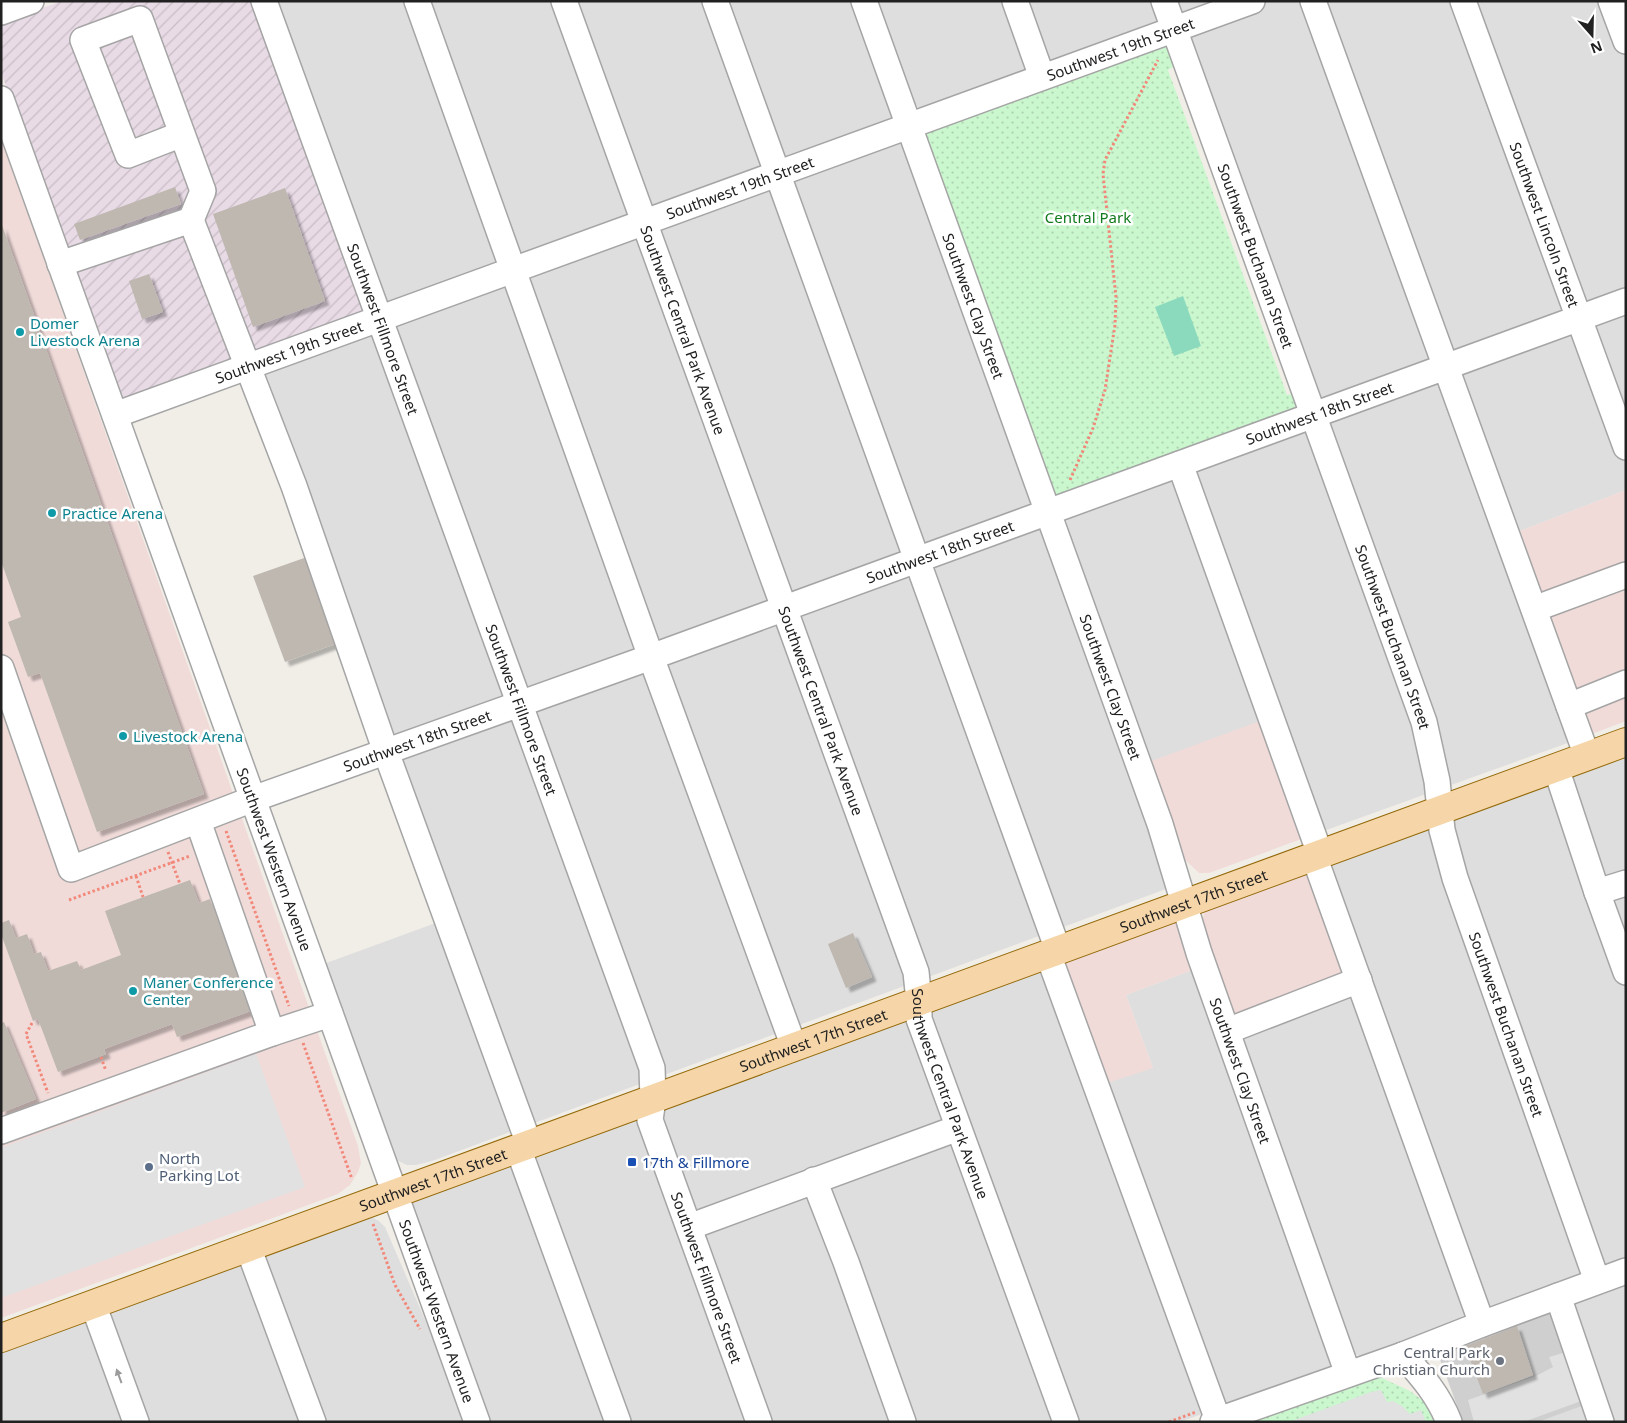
<svg xmlns="http://www.w3.org/2000/svg" width="1627" height="1423" font-family="'Noto Sans',sans-serif">
	<defs>
		<pattern id="industrial-furrows" width="10" height="10" patternUnits="userSpaceOnUse" patternTransform="scale(1.25)"><rect width="10" height="10" fill="#e9dbe6"/><path d="M-1 1l2-2M0 10L10 0M9 11l2-2" fill="none" stroke="#c8bcc5"/></pattern>
		<pattern id="park-dots" width="8" height="8" patternUnits="userSpaceOnUse" patternTransform="scale(1.25)"><rect width="8" height="8" fill="#caf7ce"/><path d="M2 2h.1M6 6h.1" fill="none" stroke="#add3b1" stroke-width="1.8" stroke-linecap="round"/></pattern>
		<filter id="shadow"><feDropShadow dx="4.5" dy="4.5" stdDeviation="1" flood-color="#0004"/></filter>
	</defs>
	<rect width="100%" height="100%" fill="#f1eee8"/>
	<!-- residential -->
	<path fill="#dfdede" d="M276,1H853L1169,883L1166,889L432,1161L416,1165H407L394,1159L321,965L452,917L260,374Z
		M877,1H1626V490L1502,538L1576,740L1318,833L1149,762L1067,527L1066,518L1329,418L1181,16L927,109L919,108L914,103Z
		M1626,752V1422H1538L1598,1399L1557,1287L1372,1354L1360,1356L1355,1354L1351,1347L1237,1028L1324,864Z
		M1195,969L1333,1361L1331,1368L1180,1422H490L415,1215L412,1204L415,1198L1042,970L1153,1068L1126,995Z
		M368,1215L379,1221L385,1227L441,1357L465,1422H1V1349Z"/>
	<!-- commercial -->
	<path fill="#f0dbd9" d="M1,138L358,1146L361,1163L358,1172L350,1185L338,1194L1,1318Z
		M1626,490V721L1576,740L1502,538Z
		M1276,715L1318,833L1209,873H1199L1183,858L1149,762Z
		M1324,864L1366,980L1237,1028L1202,923L1204,913L1210,906Z
		M1174,920L1179,926L1195,969L1126,995L1153,1068L1101,1085L1057,961Z"/>
	<!-- industrial -->
	<path fill="url(#industrial-furrows)" d="M62,1H257L366,314L124,400L116,392L1,72V23Z"/>
	<!-- religious -->
	<path fill="#cfcfcf" d="M1562,1301L1598,1400L1538,1422H1463L1438,1354Z"/>
	<!-- park -->
	<path fill="url(#park-dots)" d="M1162,46H1167L1175,66L1168,70L1287,395L1295,393L1297,403L1293,411L1063,495L1056,494L1053,490L926,140V133L930,130Z
		M1369,1378H1382L1410,1391L1426,1403L1440,1422H1247Z"/>
	<!-- pitch -->
	<path fill="#8cdabe" d="M1183,296L1201,346L1174,356L1155,307Z"/>
	<!-- parking -->
	<path fill="#e1e1e1" d="M256,1054L305,1187L1,1298V1148Z
		M1570,1351L1584,1400L1523,1422H1474L1468,1400L1534,1377L1553,1367L1549,1357Z
		M1381,1390L1387,1402L1393,1401L1402,1406L1410,1414L1421,1410L1426,1422H1289L1371,1392Z"/>
	<!-- building -->
	<path fill="#beb8b1" filter="url(#shadow)" d="M175,187L181,204L80,240L74,224Z
		M285,188L325,301L253,327L213,214Z
		M2,225L204,794L97,832L40,673L28,677L8,622L21,617L1,561Z
		M149,274L163,312L142,319L129,281Z
		M307,557L338,643L285,662L253,576Z
		M190,880L199,903L210,899L251,1011L177,1037L172,1024L104,1049L106,1054L58,1072L38,1019L33,1021L1,934V923L9,920L16,938L27,934L34,954L41,952L48,971L77,961L81,970L121,955L105,911Z
		M853,933L872,977L846,988L828,944Z
		M4,1022L36,1099L1,1113V1023Z
		M1517,1326L1533,1375L1483,1394L1465,1346Z"/>
	<g fill="none" stroke-linecap="round" stroke-linejoin="round">
		<!-- minor casing -->
		<g stroke="#a5a5a5" stroke-width="28">
			<g id="minor">
				<path id="s1" d="M264,1L652,1068L653,1099L650,1120L759,1422"/>
				<path d="M417,1L651,657L794,1047"/>
				<path id="s2" d="M564,1L916,972L919,1001V1019L1066,1422"/>
				<path d="M715,1L1058,950"/>
				<path id="s3" d="M864,1L1160,824L1199,953L1348,1374"/>
				<path d="M1015,1L1042,77"/>
				<path id="s4" d="M1164,1L1424,722L1437,781L1442,830L1455,878L1597,1281"/>
				<path d="M1313,1L1587,756"/>
				<path id="s5" d="M1463,1L1626,447"/>
				<path d="M1611,1L1626,41"/>
				<path d="M1,12L31,1"/>
				<path id="s6" d="M1,99L477,1422"/>
				<path d="M182,134L128,155L83,40L140,19L203,191L191,220"/>
				<path d="M60,264L191,220L294,486L386,752L529,1144"/>
				<path id="s7" d="M115,415L1252,1"/>
				<path d="M1180,464L1320,854"/>
				<path d="M1534,609L1626,575"/>
				<path id="s8" d="M1,668L71,869L253,799L651,657L1626,301"/>
				<path d="M1569,706L1626,683"/>
				<path d="M1556,768L1597,892L1626,972"/>
				<path d="M198,821L272,1033"/>
				<path d="M1314,856L1482,1324"/>
				<path d="M1597,892L1626,883"/>
				<path d="M1048,954L1218,1420"/>
				<path d="M1227,1031L1359,980"/>
				<path d="M1,1131L272,1033L330,1014"/>
				<path d="M518,1148L618,1422"/>
				<path d="M814,1180L846,1262L903,1422"/>
				<path d="M689,1227L958,1128"/>
				<path d="M248,1247L313,1422"/>
				<path d="M1558,1296L1601,1422"/>
				<path d="M93,1304L136,1422"/>
				<path d="M1403,1355C1422,1376 1439,1396 1449,1422"/>
				<path d="M1213,1422L1403,1355L1482,1324L1626,1271"/>
			</g>
		</g>
		<!-- major casing -->
		<g stroke="#946a0a" stroke-width="30">
			<g id="major">
				<path id="s9" d="M1,1338L1626,742"/>
			</g>
		</g>
		<!-- path -->
		<path stroke="#f18879" stroke-width="3" stroke-dasharray="2.5 2.5" stroke-linecap="butt" d="M1070,480L1093,428L1105,390L1115,325L1116,297L1103,174L1105,160L1158,60
			M226,831L289,1006
			M168,852L180,884
			M136,876L143,897
			M69,900L190,856
			M32,1023L26,1034L48,1093
			M303,1043L352,1179
			M101,1057L106,1071
			M373,1224L395,1285L420,1329
			M1169,1422L1196,1412"/>
		<!-- minor -->
		<use href="#minor" stroke="#fff" stroke-width="25"/>
		<!-- major -->
		<use href="#major" stroke="#f6d6a8" stroke-width="28"/>
	</g>
	<!-- one-way arrows -->
	<defs><path id="oneway-solid" d="M-6-.8H1V-3.2L6.5 0L1 3.2V.8H-6Z" transform="scale(1.25)"/></defs>
	<use fill="#9b9b9b" href="#oneway-solid" transform="translate(119 1376) rotate(-110)"/>
	<!-- markers -->
	<g fill="#0f9aa8" stroke="#fff" stroke-width="2">
		<circle cx="20" cy="332" r="5"/>
		<circle cx="52" cy="513" r="5"/>
		<circle cx="123" cy="736" r="5"/>
		<circle cx="133" cy="991" r="5"/>
	</g>
	<rect fill="#1a4fb4" stroke="#fff" stroke-width="2" x="627" y="1157" width="10" height="10" rx="2.5"/>
	<circle fill="#5c6f8a" stroke="#fff" stroke-width="2" cx="149" cy="1167" r="5"/>
	<circle fill="#6b7280" stroke="#fff" stroke-width="2" cx="1500" cy="1361" r="5"/>
	<g text-anchor="middle" dominant-baseline="central" stroke-width="5" stroke-linejoin="round" paint-order="stroke">
		<!-- street labels -->
		<g font-size="15" fill="#212121" stroke="#fff">
			<text stroke="none"><textPath href="#s7" startOffset="1070">Southwest 19th Street</textPath></text>
			<text stroke="none"><textPath href="#s7" startOffset="665">Southwest 19th Street</textPath></text>
			<text stroke="none"><textPath href="#s5" startOffset="238">Southwest Lincoln Street</textPath></text>
			<text stroke="none"><textPath href="#s4" startOffset="271">Southwest Buchanan Street</textPath></text>
			<text stroke="none"><textPath href="#s3" startOffset="324">Southwest Clay Street</textPath></text>
			<text stroke="none"><textPath href="#s1" startOffset="349">Southwest Fillmore Street</textPath></text>
			<text stroke="none"><textPath href="#s2" startOffset="350">Southwest Central Park Avenue</textPath></text>
			<text stroke="none"><textPath href="#s7" startOffset="185">Southwest 19th Street</textPath></text>
			<text stroke="none"><textPath href="#s8" startOffset="1542">Southwest 18th Street</textPath></text>
			<text stroke="none"><textPath href="#s8" startOffset="1138">Southwest 18th Street</textPath></text>
			<text stroke="none"><textPath href="#s4" startOffset="676">Southwest Buchanan Street</textPath></text>
			<text stroke="none"><textPath href="#s3" startOffset="729">Southwest Clay Street</textPath></text>
			<text stroke="none"><textPath href="#s1" startOffset="754">Southwest Fillmore Street</textPath></text>
			<text stroke="none"><textPath href="#s2" startOffset="755">Southwest Central Park Avenue</textPath></text>
			<text stroke="none"><textPath href="#s8" startOffset="582">Southwest 18th Street</textPath></text>
			<text stroke="none"><textPath href="#s6" startOffset="808">Southwest Western Avenue</textPath></text>
			<text stroke="none"><textPath href="#s9" startOffset="1270">Southwest 17th Street</textPath></text>
			<text stroke="none"><textPath href="#s4" startOffset="1081">Southwest Buchanan Street</textPath></text>
			<text stroke="none"><textPath href="#s9" startOffset="865">Southwest 17th Street</textPath></text>
			<text stroke="none"><textPath href="#s3" startOffset="1134">Southwest Clay Street</textPath></text>
			<text stroke="none"><textPath href="#s2" startOffset="1160">Southwest Central Park Avenue</textPath></text>
			<text stroke="none"><textPath href="#s9" startOffset="460">Southwest 17th Street</textPath></text>
			<text stroke="none"><textPath href="#s1" startOffset="1355">Southwest Fillmore Street</textPath></text>
			<text stroke="none"><textPath href="#s6" startOffset="1288">Southwest Western Avenue</textPath></text>
		</g>
		<!-- park labels -->
		<g font-size="15" fill="#137b1f" stroke="#fff">
			<text x="1088" y="217">Central Park</text>
		</g>
		<!-- culture labels -->
		<g font-size="15" fill="#0d838f" stroke="#fff" text-anchor="start">
			<text x="30" y="323">Domer<tspan x="30" dy="17">Livestock Arena</tspan></text>
			<text x="62" y="513">Practice Arena</text>
			<text x="133" y="736">Livestock Arena</text>
			<text x="143" y="982">Maner Conference<tspan x="143" dy="17">Center</tspan></text>
		</g>
		<!-- service labels -->
		<g font-size="15" fill="#4e5e75" stroke="#fff" text-anchor="start">
			<text x="159" y="1158">North<tspan x="159" dy="17">Parking Lot</tspan></text>
		</g>
		<!-- transit labels -->
		<g font-size="15" fill="#164399" stroke="#fff" text-anchor="start">
			<text x="642" y="1162">17th &amp; Fillmore</text>
		</g>
		<!-- worship labels -->
		<g font-size="15" fill="#5b616d" stroke="#fff" text-anchor="end">
			<text x="1490" y="1352">Central Park<tspan x="1490" dy="17">Christian Church</tspan></text>
		</g>
	</g>
	<!-- border -->
	<rect width="1627" height="1423" fill="none" stroke="#212121" stroke-width="5"/>
	<!-- north arrow -->
	<g transform="translate(1592 35) rotate(160)" stroke="#ffffff" stroke-width="4" paint-order="stroke">
	<path d="M0-4L9 19L0 12L-9 19Z" fill="#212121"/>
	<text y="-8" font-size="14" font-weight="bold" text-anchor="middle" fill="#212121">N</text>
	</g>
</svg>
